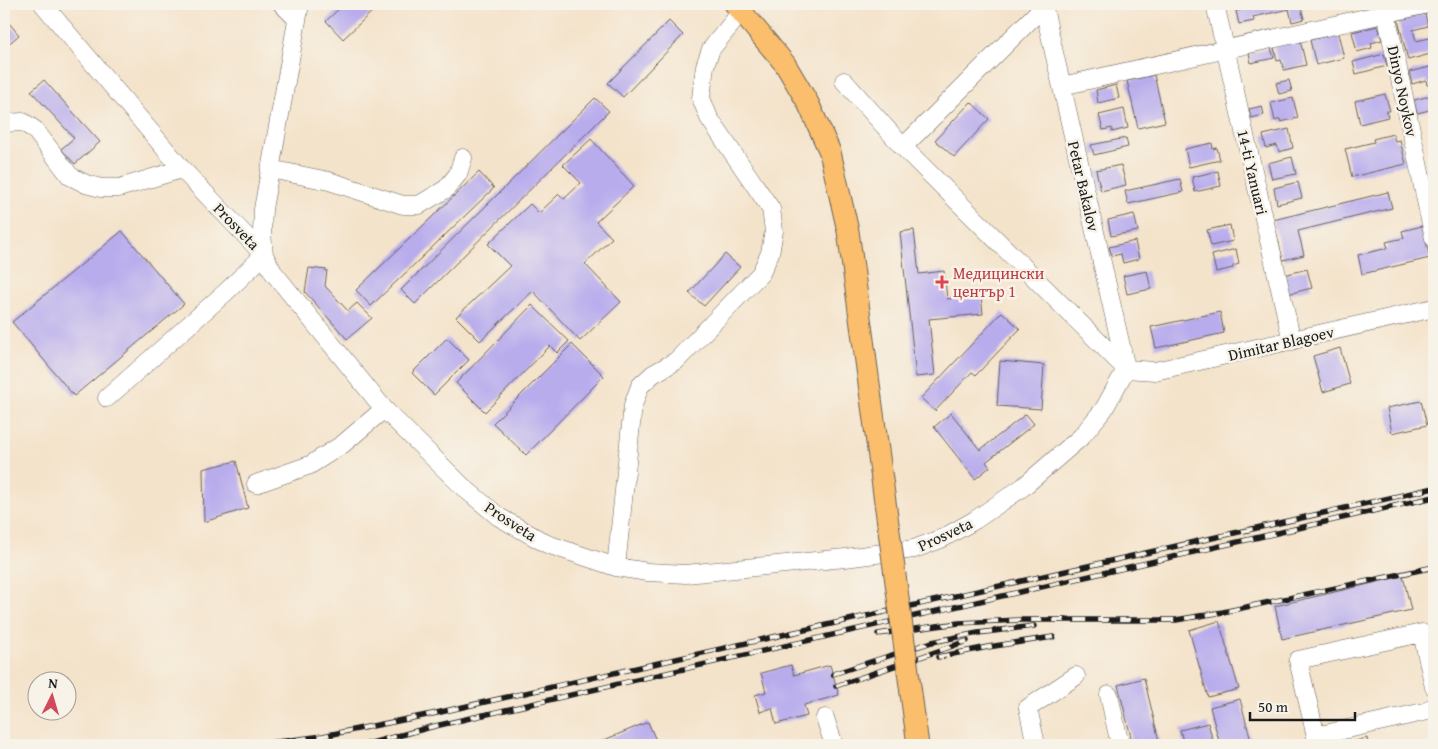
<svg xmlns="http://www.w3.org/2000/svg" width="1438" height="749" font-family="'Gentium Book Plus',serif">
	<rect width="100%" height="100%" fill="#f7f3e8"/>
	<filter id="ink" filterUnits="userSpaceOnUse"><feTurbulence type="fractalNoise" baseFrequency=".02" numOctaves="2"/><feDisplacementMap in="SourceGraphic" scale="10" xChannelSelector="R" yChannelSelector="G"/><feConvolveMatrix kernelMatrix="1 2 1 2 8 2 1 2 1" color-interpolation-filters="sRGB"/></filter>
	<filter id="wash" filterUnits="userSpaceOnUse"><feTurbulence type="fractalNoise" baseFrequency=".0096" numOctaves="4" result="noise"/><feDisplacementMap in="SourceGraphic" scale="20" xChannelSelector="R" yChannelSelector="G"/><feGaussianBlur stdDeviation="1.12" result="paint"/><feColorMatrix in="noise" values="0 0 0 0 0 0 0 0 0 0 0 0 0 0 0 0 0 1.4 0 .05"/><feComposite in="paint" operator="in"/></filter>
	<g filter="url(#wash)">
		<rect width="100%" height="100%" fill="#f4e3cb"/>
		<g id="blocks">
			<!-- building -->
			<path fill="#b8aced" d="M344,4H374L377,7L343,39L326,21Z
				M1265,4H1300L1304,19L1292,22L1289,9L1253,17L1254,21L1239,24L1236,11Z
				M1425,14L1428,26L1413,30L1416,41L1434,37V53L1408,60L1398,20Z
				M4,17L19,35L4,48Z
				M669,21L683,35L623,97L608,83Z
				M1378,26L1382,40L1371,43L1372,48L1357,52L1352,32Z
				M1338,33L1344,58L1316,65L1310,40Z
				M1300,40L1306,65L1284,70L1281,60L1277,61L1274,47Z
				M1271,48L1274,58L1251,63L1249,53Z
				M1384,54L1387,66L1356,74L1353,62Z
				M1434,66V84L1427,85L1426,80L1412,84L1409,72Z
				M1154,75L1165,122L1138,128L1127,81Z
				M44,80L100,142L75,164L61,149L74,138L31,91Z
				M1289,80L1292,91L1279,94L1276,83Z
				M1116,85L1119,98L1098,103L1096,90Z
				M1385,94L1390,111H1386L1388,117L1360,124L1355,101Z
				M1434,95V109L1417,113L1414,100Z
				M595,98L609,111L415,304L401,290Z
				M1293,98L1298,118L1281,122L1280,119L1275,121L1271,103Z
				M971,102L989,119L954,157L935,140Z
				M1262,106L1264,115L1251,118L1249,109Z
				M1124,109L1128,128L1112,132V128L1103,130L1099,115Z
				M1289,129L1293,148L1279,152L1277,145L1266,148L1263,135Z
				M1393,134L1395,141L1400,140L1406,164L1352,177L1345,149L1374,142L1373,139Z
				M1126,138L1128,147L1094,155L1091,145Z
				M591,139L634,186L596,222L612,238L585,264L621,302L580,341L533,291L480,341L456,317L510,266L488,244L530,204L539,213L559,194L564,199L581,183L563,165Z
				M1212,143L1213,149L1217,148L1220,160L1189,167L1185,149Z
				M1292,157L1296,174L1272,179L1268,163Z
				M1121,165L1126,185L1101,191L1096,170Z
				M1218,171L1221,186L1195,192L1192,177Z
				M479,172L494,188L371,306L356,290Z
				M1180,179L1183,192L1128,204L1125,191Z
				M1298,182L1302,198L1277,204L1274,188Z
				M1388,192L1392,208L1298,231L1304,255L1283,260L1273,220Z
				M1134,214L1138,231L1111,236L1108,220Z
				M1230,225L1233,241L1211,246L1207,230Z
				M1422,226L1430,258L1362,274L1358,255L1388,248L1386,242L1404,238L1402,231Z
				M914,230L919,274L944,271L947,299L981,295L983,314L929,319L935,375L916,377L900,232Z
				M122,231L184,304L74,396L12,322Z
				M1135,241L1139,259L1123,263L1121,254L1112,256L1109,247Z
				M1236,249L1239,264L1233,266V268L1216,272L1212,255Z
				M725,254L740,267L704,306L689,293Z
				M309,268L327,270L325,286L348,311L357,303L372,318L347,339L305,292Z
				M1307,269L1312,288L1288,294L1284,275Z
				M1147,271L1151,289L1127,294L1123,276Z
				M532,305L569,341L557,353L550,346L485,412L456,383Z
				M1002,312L1020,329L976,375L972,372L935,411L921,398Z
				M1220,312L1224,333L1156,348L1151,327Z
				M447,338L469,360L434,395L412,373Z
				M572,344L604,376L526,455L493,423Z
				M1340,348L1350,384L1323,392L1313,356Z
				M1000,361L1044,365L1041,409L997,406Z
				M1421,401L1427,425L1392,433L1387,408Z
				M951,413L980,450L1026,414L1034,424L986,462L990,467L975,479L934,427Z
				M236,461L248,508L204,522L203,469Z
				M1403,576L1411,610L1282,639L1275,606Z
				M1219,621L1239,689L1208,697L1189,630Z
				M791,665L794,675L830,665L839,695L804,705L807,716L776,724L772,708L760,712L755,695L766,692L761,673Z
				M1144,678L1160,745H1133L1118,685Z
				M1240,699L1252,745H1220L1210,707Z
				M648,722L658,745H592Z
				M1208,723L1214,745H1184L1180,730Z
				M1367,738L1368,745H1341Z"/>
		</g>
	</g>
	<g filter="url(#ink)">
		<use href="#blocks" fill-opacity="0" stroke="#686259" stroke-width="1"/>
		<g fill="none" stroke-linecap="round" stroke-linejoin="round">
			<!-- minor casing -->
			<g stroke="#686259" stroke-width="19">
				<path id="minor" d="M43,4L182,169L264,255L273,272L384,409L463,487L499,517L547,544L616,567L648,572L686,574L845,558L914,549L943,538L975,520L1023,487L1081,437L1104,409L1126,369
					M282,4L297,19
					M1043,4L1126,368
					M1215,4L1292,341
					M1384,4L1434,238
					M844,81L903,147L1126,369
					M1062,86L1428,4
					M4,123L23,122L35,130L70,176L86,184L101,188H119L182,169
					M903,147L1043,7
					M270,169L329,181L403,205H419L446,189L458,174L463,158
					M1126,369L1155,371L1434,308
					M107,398L227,291L264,255L262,233L263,209L300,4
					M256,484L310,465L343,444L384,409
					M616,567L633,405L640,386L653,374L676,361L761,273L770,253L774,231L771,209L709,118L701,98L705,66L711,49L742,11
					M1109,695L1120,745
					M825,718L834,745
					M1316,736L1428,711L1434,706
					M1036,745L1028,708L1076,676
					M1318,745L1298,660L1422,633L1434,687"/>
			</g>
			<!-- major casing -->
			<g stroke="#686259" stroke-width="23">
				<path id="major" d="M735,4L785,64L808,103L830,152L848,231L865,354"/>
			</g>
			<!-- minor -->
			<use href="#minor" stroke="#fff" stroke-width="18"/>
			<!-- major -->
			<use href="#major" stroke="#fabe6d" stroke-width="21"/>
			<!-- rail casing -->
			<g stroke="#1c1c1c" stroke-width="5.5">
				<path id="rail" d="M878,634L959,623L1019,620H1176L1223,612L1434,567
					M938,657L988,647L1053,637
					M833,674L932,642L978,633L1034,626
					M836,686L967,641
					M253,745L323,736L432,714L1434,488
					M364,745L431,727L1434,497"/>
			</g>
			<!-- rail -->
			<use href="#rail" stroke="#f7f3e8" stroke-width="4" stroke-dasharray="11" stroke-linecap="butt"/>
			<!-- major-bridge casing -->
			<g stroke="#686259" stroke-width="23" stroke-linecap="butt">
				<path id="major-bridge" d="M865,354L918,745"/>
			</g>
			<!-- major-bridge -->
			<use href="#major-bridge" stroke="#fabe6d" stroke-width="21"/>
		</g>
	</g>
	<!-- markers -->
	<path fill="#e0444e" stroke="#f7f3e8" stroke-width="2" d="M939.5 274.5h5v5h5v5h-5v5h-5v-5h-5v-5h5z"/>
	<g text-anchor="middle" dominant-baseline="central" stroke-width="5" stroke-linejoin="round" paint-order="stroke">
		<!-- street labels -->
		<g font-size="16" fill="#1c1c1c" stroke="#f7f3e8">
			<text transform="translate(1403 91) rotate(78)">Dinyo Noykov</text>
			<text transform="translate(1253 172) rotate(77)">14-ti Yanuari</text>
			<text transform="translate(1084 186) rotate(77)">Petar Bakalov</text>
			<text transform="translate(237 226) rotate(46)">Prosveta</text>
			<text transform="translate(1281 343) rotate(-13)">Dimitar Blagoev</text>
			<text transform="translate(511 521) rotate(33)">Prosveta</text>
			<text transform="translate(945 534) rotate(-25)">Prosveta</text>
		</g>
		<!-- health labels -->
		<g font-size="16" fill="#be3a42" stroke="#f7f3e8" text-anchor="start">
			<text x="953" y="273">Медицински<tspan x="953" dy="18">център 1</tspan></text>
		</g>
	</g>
	<!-- margin -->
	<rect width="1438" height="749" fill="none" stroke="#f7f3e8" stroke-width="20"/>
	<!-- north arrow -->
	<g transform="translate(52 696) rotate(5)"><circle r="24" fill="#f7f3e8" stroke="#9f9d96"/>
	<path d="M0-4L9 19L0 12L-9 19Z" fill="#d1495b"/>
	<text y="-8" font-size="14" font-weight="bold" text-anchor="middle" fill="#1c1c1c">N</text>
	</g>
	<!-- scale -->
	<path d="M1250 712v8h105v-8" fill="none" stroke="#1c1c1c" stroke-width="2.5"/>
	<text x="1258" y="712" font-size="15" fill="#1c1c1c" stroke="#f7f3e8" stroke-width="4" paint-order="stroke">50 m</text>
</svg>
